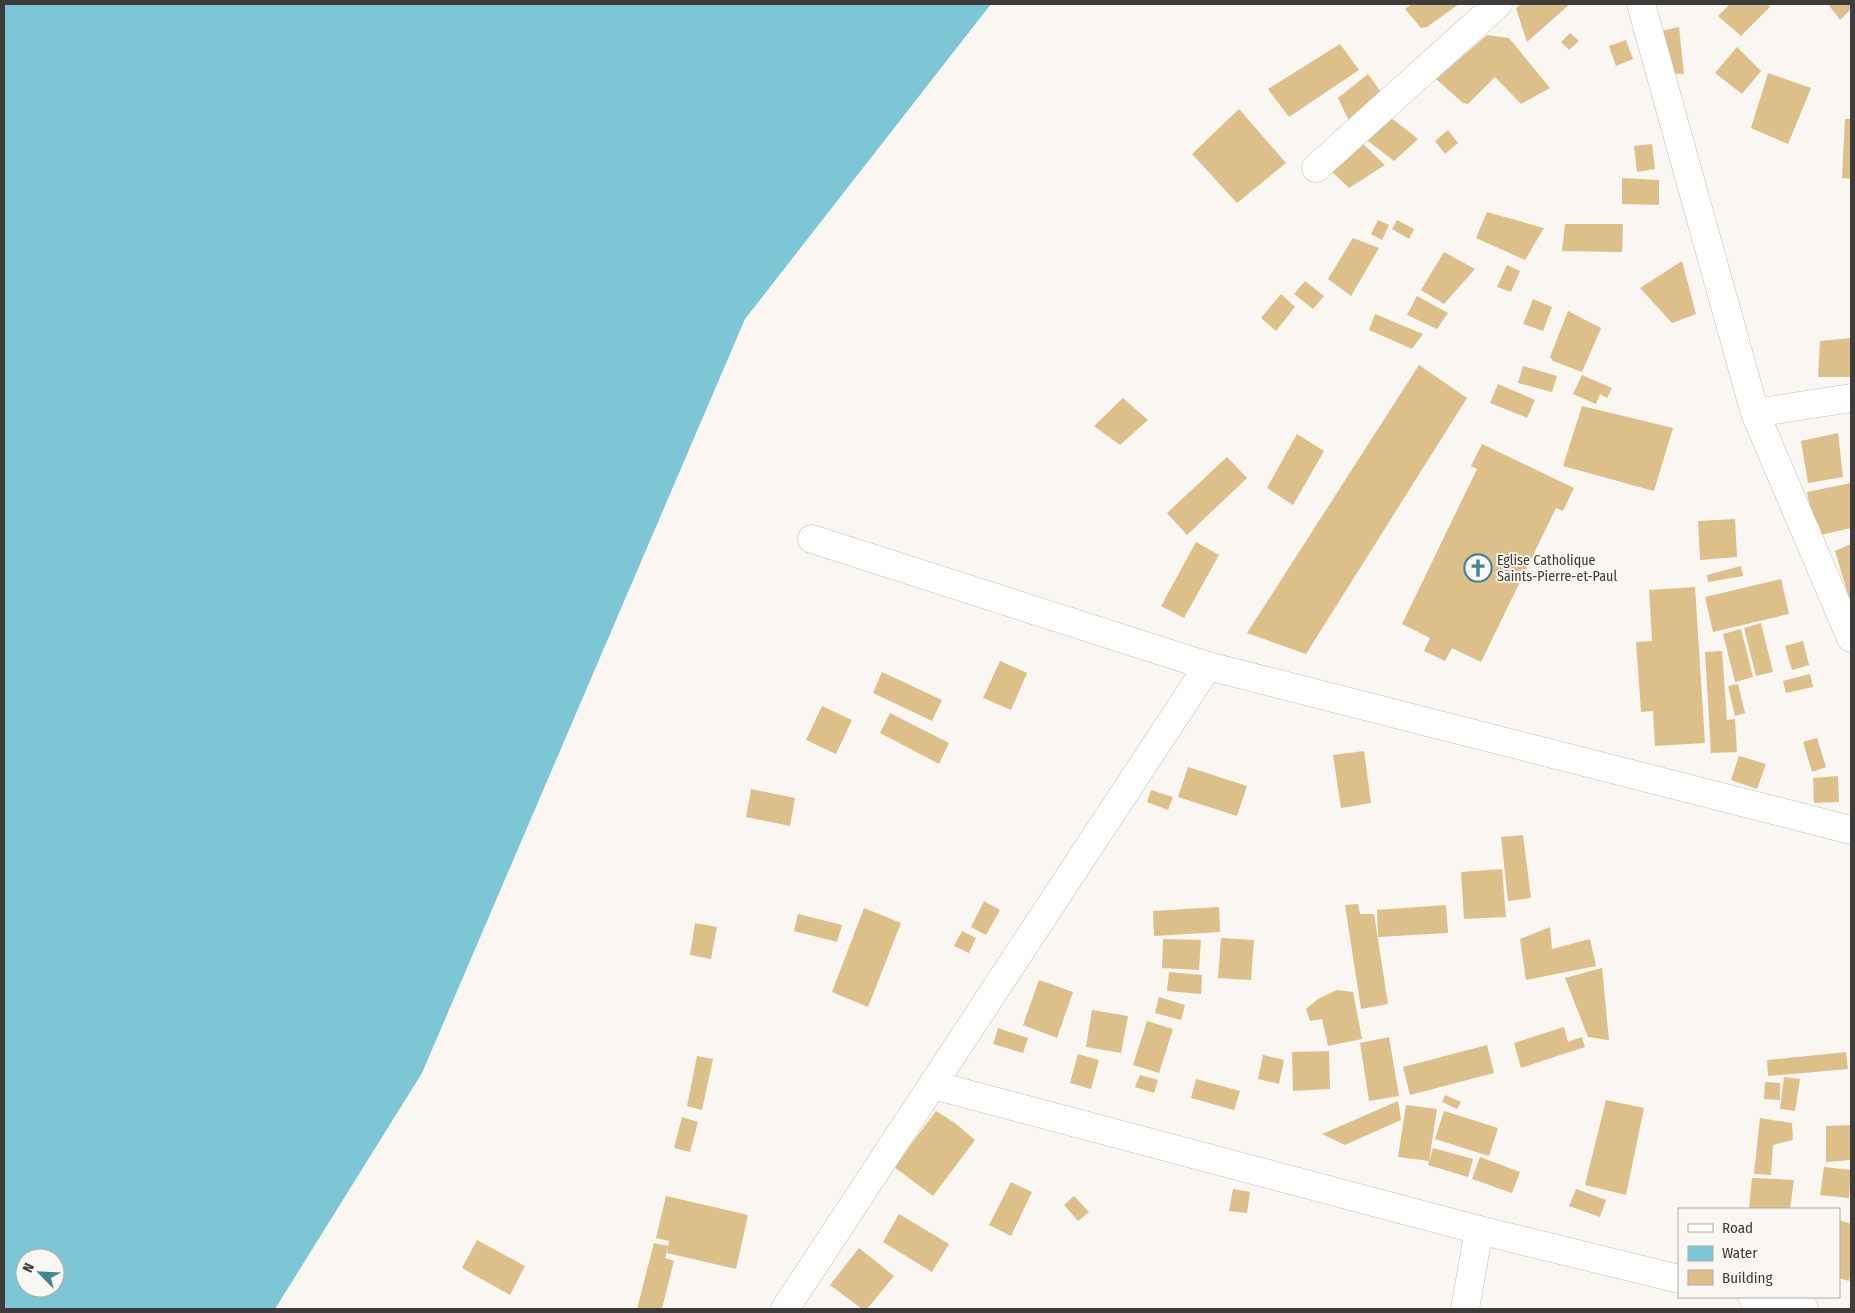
<svg xmlns="http://www.w3.org/2000/svg" width="1855" height="1313" font-family="'Fira Sans Condensed',sans-serif">
	<rect width="100%" height="100%" fill="#faf6f1"/>
	<!-- water -->
	<path fill="#7cc6d5" fill-rule="evenodd" d="M4,4H991L745,319L422,1073L275,1309H4ZM25,1258H55V1288H25Z"/>
	<!-- building -->
	<path fill="#ddbf8a" d="M1412,4H1459L1427,27L1421,28L1405,9Z
		M1521,4H1570L1527,42L1516,8Z
		M1730,4H1768L1770,7L1741,36L1718,16Z
		M1828,4H1851V9L1840,20Z
		M1679,27L1684,74L1663,73L1653,33Z
		M1570,33L1579,41L1569,50L1561,42Z
		M1487,35L1509,38L1550,88L1521,104L1495,77L1468,104L1463,103L1436,79Z
		M1626,40L1633,59L1616,66L1609,46Z
		M1340,44L1359,70L1289,117L1268,89Z
		M1737,47L1761,71L1742,94L1715,73Z
		M1768,73L1811,88L1788,144L1751,128Z
		M1368,74L1385,98L1351,125L1338,98Z
		M1239,109L1286,163L1237,203L1192,154Z
		M1385,113L1418,139L1394,161L1359,134Z
		M1845,119H1851V179L1842,178Z
		M1448,130L1458,143L1445,154L1435,141Z
		M1359,140L1385,165L1349,188L1328,168Z
		M1652,144L1655,169L1637,172L1634,146Z
		M1622,178L1659,180V205L1622,204Z
		M1487,212L1544,228L1525,260L1476,238Z
		M1378,220L1389,225L1382,240L1371,234Z
		M1397,220L1414,229L1409,239L1392,229Z
		M1565,224H1623L1622,252L1562,251Z
		M1353,238L1379,248L1351,296L1328,279Z
		M1444,252L1475,269L1444,304L1421,290Z
		M1682,261L1696,314L1672,323L1640,288Z
		M1507,265L1520,271L1511,292L1497,287Z
		M1305,281L1324,296L1313,309L1294,294Z
		M1281,294L1295,307L1276,331L1261,318Z
		M1417,296L1448,313L1437,329L1407,315Z
		M1533,299L1552,307L1543,331L1523,324Z
		M1568,311L1601,328L1582,372L1553,361L1550,357Z
		M1375,314L1423,334L1412,349L1369,330Z
		M1851,338V377H1818L1820,341Z
		M1419,365L1467,398L1306,654L1247,633Z
		M1523,366L1557,376L1552,392L1518,383Z
		M1582,375L1612,388L1607,398L1600,394L1596,404L1573,394Z
		M1498,384L1535,400L1527,418L1490,403Z
		M1123,398L1148,420L1120,445L1094,426Z
		M1582,406L1673,428L1654,491L1563,466Z
		M1838,433L1843,477L1808,483L1801,441Z
		M1297,434L1324,451L1293,505L1267,488Z
		M1482,444L1574,488L1563,511L1556,508L1481,662L1452,648L1445,661L1424,651L1430,638L1402,624L1477,469L1471,466Z
		M1227,457L1247,478L1187,535L1167,513Z
		M1851,483V528L1816,536L1807,492Z
		M1735,519L1737,557L1700,560L1698,521Z
		M1196,542L1219,555L1184,618L1161,606Z
		M1851,544V597L1849,598L1835,551Z
		M1741,566L1743,576L1708,582L1707,575Z
		M1781,579L1789,614L1713,632L1705,597Z
		M1695,587L1705,743L1655,746L1653,711L1641,712L1636,642L1652,641L1649,590Z
		M1761,623L1773,672L1756,676L1744,628Z
		M1741,629L1753,677L1735,682L1723,634Z
		M1803,641L1809,665L1792,670L1785,646Z
		M1722,651L1727,720L1735,719L1737,752L1711,753L1705,652Z
		M1000,661L1027,673L1011,710L983,698Z
		M882,672L942,700L932,721L873,693Z
		M1810,674L1813,687L1786,693L1783,681Z
		M1738,684L1745,713L1735,716L1728,686Z
		M822,706L852,720L836,754L806,740Z
		M890,713L949,743L939,764L880,733Z
		M1817,738L1826,767L1812,772L1803,742Z
		M1364,751L1371,803L1341,808L1333,755Z
		M1739,756L1766,764L1757,789L1731,780Z
		M1188,767L1247,786L1237,816L1178,797Z
		M1838,776L1839,802L1814,803L1813,778Z
		M751,789L795,798L790,826L746,817Z
		M1151,790L1173,797L1168,810L1147,802Z
		M1523,835L1531,898L1508,901L1501,837Z
		M1502,869L1506,917L1464,919L1461,872Z
		M984,901L1000,910L986,935L971,927Z
		M1358,904L1360,914H1374L1388,1004L1361,1009L1345,905Z
		M1446,905L1448,933L1378,937L1377,910Z
		M1219,907L1220,932L1154,936L1153,911Z
		M864,908L901,923L868,1007L832,992Z
		M798,914L842,925L837,942L794,931Z
		M695,923L717,927L711,959L690,955Z
		M1550,927L1552,949L1590,939L1596,966L1526,980L1520,939Z
		M962,931L976,938L969,953L954,946Z
		M1221,938L1254,940L1251,980L1218,978Z
		M1163,939L1201,940L1199,970L1162,968Z
		M1602,968L1609,1040L1588,1037L1565,978Z
		M1169,972L1202,975L1201,994L1167,991Z
		M1039,980L1073,992L1057,1038L1023,1025Z
		M1337,990L1353,992L1362,1039L1328,1046L1322,1019L1310,1021L1306,1009L1318,999Z
		M1159,997L1185,1005L1181,1020L1155,1013Z
		M1092,1010L1128,1016L1121,1053L1086,1047Z
		M1147,1021L1173,1029L1159,1073L1133,1065Z
		M1564,1027L1568,1042L1582,1037L1585,1047L1521,1068L1514,1043Z
		M998,1028L1028,1038L1023,1053L993,1044Z
		M1389,1037L1399,1096L1369,1101L1360,1043Z
		M1487,1045L1494,1073L1410,1095L1403,1067Z
		M1329,1051L1330,1089L1293,1091L1292,1052Z
		M1846,1052L1848,1069L1768,1076L1767,1060Z
		M1078,1054L1099,1060L1091,1089L1070,1083Z
		M1263,1055L1284,1060L1279,1084L1258,1079Z
		M697,1056L713,1059L702,1110L687,1106Z
		M1140,1075L1158,1080L1154,1093L1135,1087Z
		M1784,1077L1800,1079L1795,1111L1780,1109Z
		M1196,1079L1240,1091L1234,1110L1191,1098Z
		M1765,1082L1780,1083V1100L1764,1099Z
		M1445,1095L1461,1102L1457,1109L1442,1102Z
		M1606,1100L1644,1108L1626,1195L1585,1185Z
		M1398,1101L1401,1120L1345,1145L1322,1134Z
		M1406,1105L1437,1109L1429,1161L1398,1157Z
		M936,1111L955,1123L975,1140L933,1196L894,1167Z
		M1444,1111L1498,1128L1489,1156L1435,1139Z
		M682,1117L698,1122L690,1152L674,1148Z
		M1760,1118L1792,1123L1793,1140L1773,1145L1771,1175L1754,1174Z
		M1851,1125V1160L1826,1162V1126Z
		M1433,1148L1473,1159L1468,1177L1428,1165Z
		M1480,1157L1520,1172L1512,1193L1472,1179Z
		M1824,1167L1851,1170L1849,1198L1820,1195Z
		M1752,1178L1794,1180L1790,1209H1749Z
		M1011,1182L1032,1192L1011,1236L989,1225Z
		M1233,1189L1250,1192L1247,1213L1229,1211Z
		M1576,1189L1606,1200L1600,1217L1569,1206Z
		M666,1196L748,1215L736,1269L667,1253L669,1241L656,1238Z
		M1074,1196L1089,1212L1078,1221L1064,1205Z
		M899,1214L949,1244L932,1272L883,1242Z
		M1839,1220L1851,1224V1273L1849,1281L1839,1278Z
		M477,1240L525,1266L510,1295L462,1268Z
		M654,1243L668,1246L665,1258L674,1261L662,1308L637,1309Z
		M859,1248L894,1276L867,1309H862L830,1285Z"/>
	<g fill="none" stroke-linecap="round" stroke-linejoin="round">
		<!-- minor casing -->
		<g stroke="#c1beb9" stroke-width="29">
			<path id="minor" d="M1641,4L1755,413L1851,638
				M1316,168L1498,4
				M1755,413L1851,398
				M812,539L1208,666L1851,830
				M933,1085L1479,1230L1679,1279
				M1752,1297L1804,1309
				M785,1309L1208,666
				M1465,1309L1479,1230"/>
		</g>
		<!-- minor -->
		<use href="#minor" stroke="#fff" stroke-width="28"/>
	</g>
	<!-- icons -->
	<defs>
		<g id="church-ring" transform="scale(1.4375)"><circle r="9.5" fill="#faf6f1" stroke="#408592" stroke-width="1.5"/><path d="M-1.2-6h2.4v3.5h3.3v2.4h-3.3V6h-2.4V-.1h-3.3v-2.4h3.3Z" fill="#408592"/></g>
	</defs>
	<g fill-rule="evenodd">
		<use href="#church-ring" x="1478" y="568"/>
	</g>
	<g text-anchor="middle" dominant-baseline="central" stroke-width="4" stroke-linejoin="round" paint-order="stroke">
		<!-- poi labels -->
		<g font-size="14" fill="#3d3c3a" stroke="#faf6f1" text-anchor="start">
			<text x="1497" y="560">Eglise Catholique<tspan x="1497" dy="16">Saints-Pierre-et-Paul</tspan></text>
		</g>
	</g>
	<!-- border -->
	<rect width="1855" height="1313" fill="none" stroke="#3d3c3a" stroke-width="10"/>
	<!-- legend -->
	<rect x="1678" y="1208" width="162" height="90" fill="#faf6f1" stroke="#aeaca8"/>
	<rect x="1688" y="1224" width="25" height="8" fill="#ffffff" stroke="#aeaca8"/>
	<text x="1722" y="1233" font-size="15" fill="#3d3c3a">Road</text>
	<rect x="1688" y="1246" width="25" height="15" fill="#7cc6d5" stroke="#aeaca8"/>
	<text x="1722" y="1258" font-size="15" fill="#3d3c3a">Water</text>
	<rect x="1688" y="1270" width="25" height="15" fill="#ddbf8a" stroke="#aeaca8"/>
	<text x="1722" y="1283" font-size="15" fill="#3d3c3a">Building</text>
	<!-- north arrow -->
	<g transform="translate(40 1273) rotate(294)"><circle r="24" fill="#faf6f1" stroke="#aeaca8"/>
	<path d="M0-4L9 19L0 12L-9 19Z" fill="#408592"/>
	<text y="-8" font-size="14" font-weight="bold" text-anchor="middle" fill="#3d3c3a">N</text>
	</g>
</svg>
